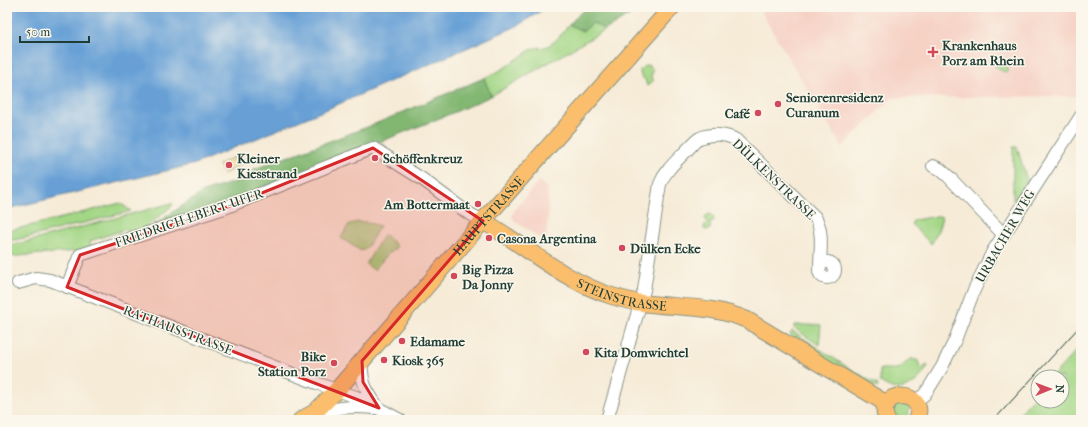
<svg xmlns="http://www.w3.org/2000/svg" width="1088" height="427" font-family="'IM FELL French Canon',serif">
	<rect width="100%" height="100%" fill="#fbf7ec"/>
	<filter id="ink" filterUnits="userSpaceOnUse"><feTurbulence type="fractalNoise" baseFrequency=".025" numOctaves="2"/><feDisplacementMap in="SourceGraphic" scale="8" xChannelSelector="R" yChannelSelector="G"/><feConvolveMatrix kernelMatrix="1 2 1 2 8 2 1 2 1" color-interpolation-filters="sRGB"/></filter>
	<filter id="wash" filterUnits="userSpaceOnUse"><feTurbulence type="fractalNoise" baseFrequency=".012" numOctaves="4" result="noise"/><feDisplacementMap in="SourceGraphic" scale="16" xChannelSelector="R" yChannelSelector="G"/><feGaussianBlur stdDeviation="0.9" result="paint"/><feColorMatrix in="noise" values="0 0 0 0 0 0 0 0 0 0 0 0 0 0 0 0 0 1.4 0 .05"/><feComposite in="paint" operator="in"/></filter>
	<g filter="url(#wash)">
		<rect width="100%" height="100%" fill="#f6ebd7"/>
		<!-- built -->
		<path fill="#f6d2c5" d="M758,7H1081V96L892,98L842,147Z
			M539,181L547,188V196H548V224L547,225V233L544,241L516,222L512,217L514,210Z"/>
		<!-- green -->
		<path fill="#a3d685" stroke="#618a5c" d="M593,23L605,30L491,96L484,78L501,70L532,49C536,47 541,48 545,47C556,43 562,33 569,25L583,31Z
			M995,56L1000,57L1006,60V67L1008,70L1007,72C1001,72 995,67 993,62Z
			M647,65L651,67L653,71L651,77L654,80L647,86L645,79C641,78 640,75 640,70L643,67Z
			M1013,147H1017L1027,180L1013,201Z
			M120,203L131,211L25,238L7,241V231L54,220Z
			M172,203L173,205L139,233L130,236L127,229L90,241L91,247L78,251L7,257V245L26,242Z
			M710,214L713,216L714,220L712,223H709L711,227L709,230H707L704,229V226L707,223L705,218L707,215Z
			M939,216L942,217L939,228L932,243H930L912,225V222L914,220Z
			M358,222H365L380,226L366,249L361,251L341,238L349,224Z
			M384,234L397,246L391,253L390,252L374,270L366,264Z
			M794,325H821L819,345L794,328Z
			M792,331L841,363L878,385L877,388L821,358L819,354L790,335Z
			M1081,345V420H1014L1038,393V401H1062V377H1052Z
			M912,358L914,361L916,359L919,362L918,364L922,369L927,365L928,366C921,379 908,392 892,388C888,387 884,384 880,382V370L881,369H898Z
			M898,402L908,406C912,418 902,425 893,416L892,409Z"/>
		<!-- forest -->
		<path fill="#82b772" stroke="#507a53" d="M589,7H639L640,9L605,30L593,23L583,31L569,25L579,14Z
			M484,78L491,96L455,112L292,177L197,212L155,224L203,192L244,179L254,169L268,164L370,126Z"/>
		<!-- sand -->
		<path fill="#eeda9e" stroke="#868c69" d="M235,157H242L244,160L242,163L224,174L219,164Z"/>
		<!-- water -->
		<path fill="#67a0d6" stroke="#436e85" d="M7,7H547L517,26L325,110L195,164L7,209Z"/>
	</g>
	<g filter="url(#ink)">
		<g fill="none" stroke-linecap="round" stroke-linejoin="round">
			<!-- minor casing -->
			<g stroke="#8a9486" stroke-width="14">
				<path id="minor" d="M933,166L940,169L949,177L1004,235
					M819 270a8 8 0 1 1 16 0a8 8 0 1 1-16 0Z
					M18,283L36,278L50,280L319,384L359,398L400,420
					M67,287L80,255L227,207L373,148L422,179L468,213L483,221
					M362,361C361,382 365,389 377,406
					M915,401L924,395L929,388L942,367L955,340L974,290L993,251L1081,116
					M312,416C336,408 347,405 374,408
					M607,420L644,290L660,184C666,169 678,160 689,148C692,145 696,140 700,138C711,133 727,134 736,140L815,217C824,231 820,251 820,267"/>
			</g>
			<!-- major casing -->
			<g stroke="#8a9486" stroke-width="18">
				<g id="major">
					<path id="s1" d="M483,221C526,246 564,281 612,296C622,299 632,302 642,303C677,308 714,305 747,320L887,404"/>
					<path id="s2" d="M301,420L315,412L337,390L488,215L672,7"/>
					<path d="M887,420C873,388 930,389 916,420"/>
				</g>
			</g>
			<!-- minor -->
			<use href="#minor" stroke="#fff" stroke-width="12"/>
			<!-- major -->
			<use href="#major" stroke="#fabe6d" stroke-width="16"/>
			<!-- tram -->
			<path stroke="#1f3d34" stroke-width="1" d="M994,420L1081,325"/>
		</g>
	</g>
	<!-- marked area -->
	<path fill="#d62828" fill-opacity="0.2" stroke="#d62828" stroke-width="3" stroke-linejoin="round" d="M373,148L483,221L362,361L363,382L379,408L67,287L80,255L227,207Z"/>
	<!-- markers -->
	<g fill="#d1495b" stroke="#fbf7ec" stroke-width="1.5">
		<path d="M931 46h4v4h4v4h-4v4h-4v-4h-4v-4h4z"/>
		<circle cx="778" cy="104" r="4"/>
		<circle cx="758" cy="113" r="4"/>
		<circle cx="375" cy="158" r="4"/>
		<circle cx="229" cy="165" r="4"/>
		<circle cx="478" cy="204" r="4"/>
		<circle cx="489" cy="238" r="4"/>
		<circle cx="622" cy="248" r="4"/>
		<circle cx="454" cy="276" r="4"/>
		<circle cx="402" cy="341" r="4"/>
		<circle cx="586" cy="352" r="4"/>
		<circle cx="384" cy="360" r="4"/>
		<circle cx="334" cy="363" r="4"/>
	</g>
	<g text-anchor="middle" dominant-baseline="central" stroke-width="3" stroke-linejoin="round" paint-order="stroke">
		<!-- poi labels -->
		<g font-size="13" font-weight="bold" fill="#1f3d34" stroke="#fbf7ec" text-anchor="start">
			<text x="942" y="45">Krankenhaus<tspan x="942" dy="15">Porz am Rhein</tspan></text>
			<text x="786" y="97">Seniorenresidenz<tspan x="786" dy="15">Curanum</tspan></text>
			<text x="750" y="113" text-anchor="end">Café</text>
			<text x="237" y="158">Kleiner<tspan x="237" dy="15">Kiesstrand</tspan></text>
			<text x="383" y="158">Schöffenkreuz</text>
			<text x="470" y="204" text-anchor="end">Am Bottermaat</text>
			<text x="497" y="238">Casona Argentina</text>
			<text x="630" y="248">Dülken Ecke</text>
			<text x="462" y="269">Big Pizza<tspan x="462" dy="15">Da Jonny</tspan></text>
			<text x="410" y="341">Edamame</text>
			<text x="594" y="352">Kita Domwichtel</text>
			<text x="326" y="356" text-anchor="end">Bike<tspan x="326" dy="15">Station Porz</tspan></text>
			<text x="392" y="360">Kiosk 365</text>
		</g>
		<!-- street labels -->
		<g font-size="13" fill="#1f3d34" stroke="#fbf7ec">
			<text transform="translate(774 179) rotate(44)">DÜLKENSTRASSE</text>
			<text stroke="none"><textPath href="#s2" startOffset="278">HAUPTSTRASSE</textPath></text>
			<text transform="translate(189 218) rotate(-19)">FRIEDRICH-EBERT-UFER</text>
			<text transform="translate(1005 236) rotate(-60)">URBACHER WEG</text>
			<text stroke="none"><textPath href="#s1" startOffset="159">STEINSTRASSE</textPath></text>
			<text transform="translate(178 330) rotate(21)">RATHAUSSTRASSE</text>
		</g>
	</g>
	<!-- margin -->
	<rect width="1088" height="427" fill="none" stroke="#fbf7ec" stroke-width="24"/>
	<!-- north arrow -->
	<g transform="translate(1050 389) rotate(89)"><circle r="19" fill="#fbf7ec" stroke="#a3ada2"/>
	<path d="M0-3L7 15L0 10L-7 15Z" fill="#d1495b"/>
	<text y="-6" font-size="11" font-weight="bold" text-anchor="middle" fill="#1f3d34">N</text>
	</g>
	<!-- scale -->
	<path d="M20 36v6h69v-6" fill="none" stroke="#1f3d34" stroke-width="2"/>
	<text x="26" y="36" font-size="12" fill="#1f3d34" stroke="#fbf7ec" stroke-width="3" paint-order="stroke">50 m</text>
</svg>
